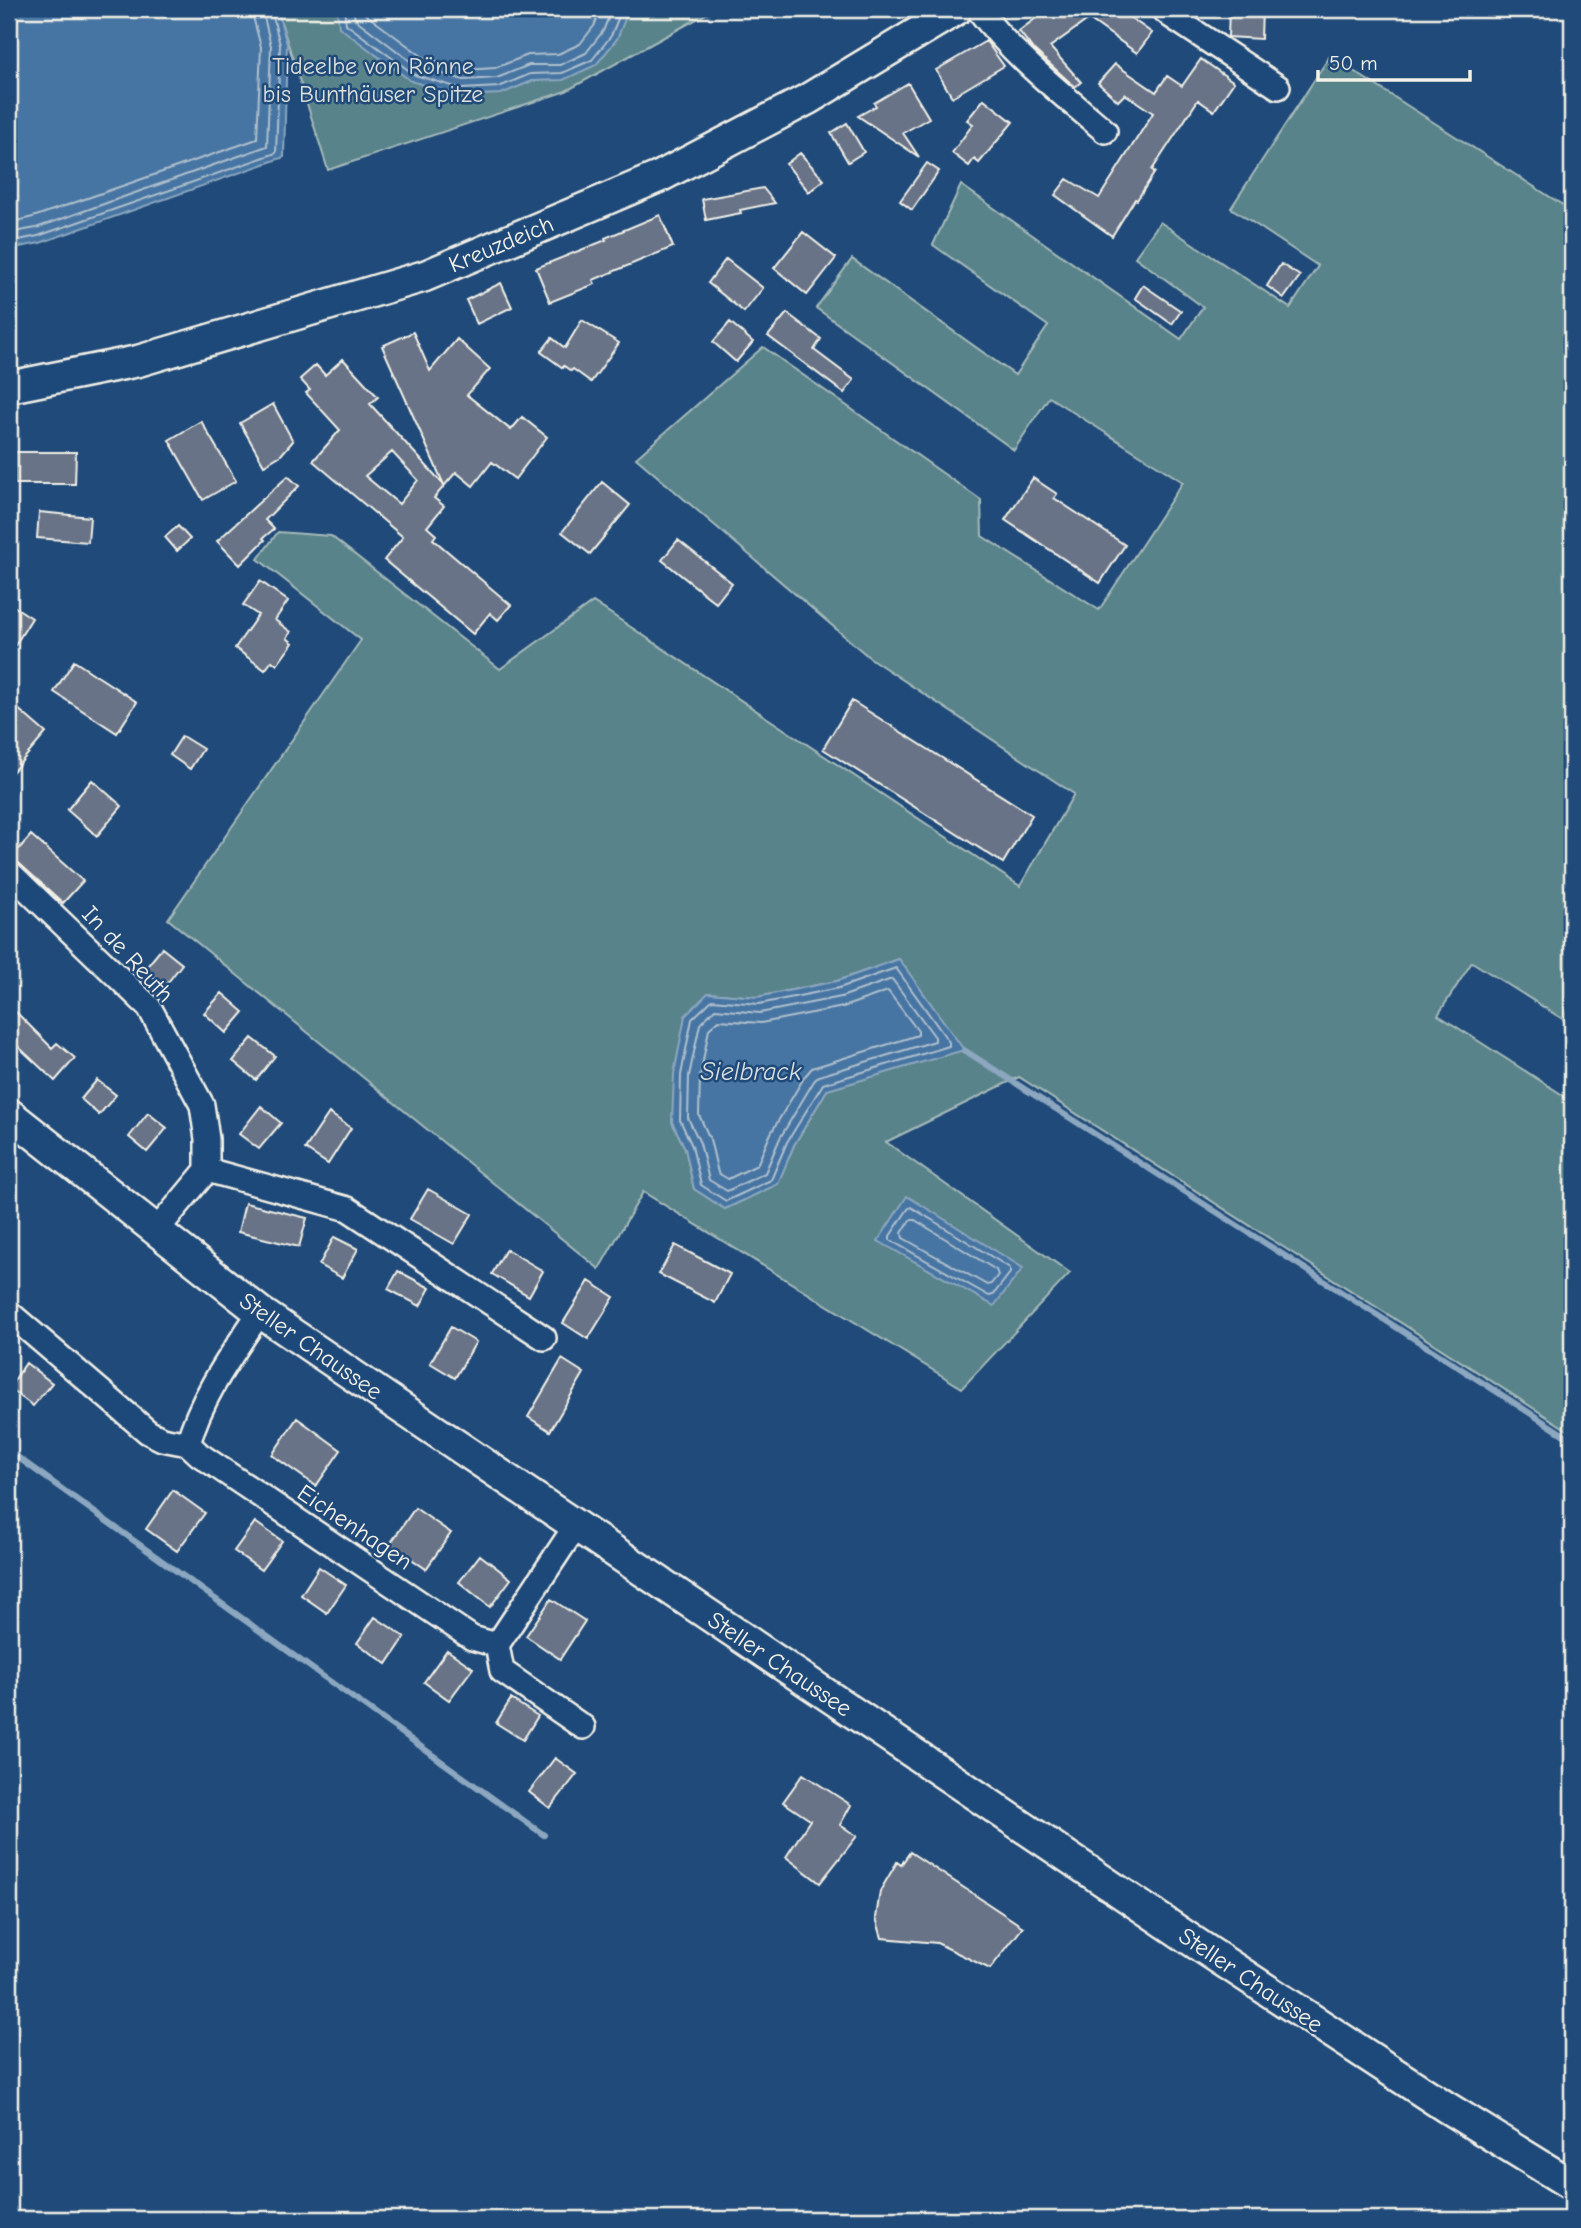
<svg xmlns="http://www.w3.org/2000/svg" width="1581" height="2228" font-family="'Comic Neue',sans-serif">
	<rect width="100%" height="100%" fill="#1f4a7a"/>
	<filter id="ink" filterUnits="userSpaceOnUse"><feTurbulence type="fractalNoise" baseFrequency=".0143" numOctaves="2"/><feDisplacementMap in="SourceGraphic" scale="14" xChannelSelector="R" yChannelSelector="G"/><feConvolveMatrix kernelMatrix="1 2 1 2 8 2 1 2 1" color-interpolation-filters="sRGB"/></filter>
	<g filter="url(#ink)">
		<!-- green -->
		<path fill="#59838a" stroke="#a6bab9" stroke-width="2" fill-rule="evenodd" d="M277,9H715L566,91L328,170Z
			M1330,56L1572,211V1025L1472,962L1438,1015L1572,1101V1433L1019,1077L886,1142L1070,1273L962,1388L643,1192L599,1269L168,919L361,640L258,559L278,532L331,536L500,669L593,602L1020,886L1074,794L870,658L636,458L763,347L981,500L982,536L1099,610L1183,482L1049,397L1014,450L816,308L852,259L1015,375L1048,326L933,245L961,185L1181,339L1203,307L1135,257L1160,222L1290,308L1318,266L1231,208ZM899,959L963,1050L827,1090L794,1145L777,1184L725,1209L694,1189L685,1148L672,1122L708,993L757,997L837,981Z"/>
		<!-- water -->
		<path fill="#4775a3" stroke="#8ca7bf" stroke-width="2" d="M9,9H277L287,44L284,157L40,243L9,249Z
			M337,9H629L617,39L596,65L563,80L532,81L501,94L461,96L411,81L339,27Z
			M899,959L964,1050L827,1090L794,1145L778,1184L725,1209L694,1189L685,1148L672,1122L674,1074L685,1016L708,993L757,997L837,981Z
			M907,1196L1023,1268L994,1306L878,1241Z"/>
		<g fill="none" stroke-linecap="round" stroke-linejoin="round">
			<!-- shore -->
			<path stroke="#afbfcc" stroke-width="2" d="M344,9L346,24L415,75L462,89L499,87L530,74L562,73L592,60L611,36L622,9
				M353,9L355,19L418,67L464,80L497,78L529,65H560L586,53L603,31L612,9
				M364,9L365,14L423,57L465,70L495,68L528,55L558,54L580,44L594,26L601,9
				M9,223L33,217L257,139L261,47L251,9
				M9,233L36,228L267,146L271,46L262,9
				M9,242L38,236L276,153L280,45L271,9
				M896,968L949,1042V1046L823,1084L787,1142L771,1180L726,1201L701,1185L692,1146L680,1120L681,1075L692,1019L712,1000L759,1004L839,988Z
				M892,979L935,1037V1041L819,1076L814,1081L780,1138L765,1173L727,1191L709,1180L700,1143L688,1118L689,1076L700,1024L715,1009L760,1013L841,997Z
				M888,991L918,1031V1035L812,1068L805,1076L771,1133L757,1165L728,1179L718,1173L710,1139L699,1115L700,1077L709,1029L719,1020L761,1023L843,1007Z
				M911,1207L1010,1268V1273L993,1295L989,1296L890,1240V1236L908,1209Z
				M910,1220H915L996,1270L998,1275L991,1284L987,1285L903,1238L902,1233Z"/>
			<!-- stream -->
			<path stroke="#8ca7bf" stroke-width="6" d="M964,1050L1572,1440
				M9,1451L544,1835"/>
			<!-- canal -->
			<path stroke="#4775a3" stroke-width="21" d="M1570,2219L1572,2218"/>
		</g>
		<!-- building -->
		<path fill="#687387" stroke="#f4f1e8" stroke-width="2" fill-rule="evenodd" d="M1048,9H1118L1152,33L1137,53L1089,19L1050,47L1081,82L1075,87L1032,48L1019,31Z
			M1229,9H1262L1261,39L1228,37Z
			M986,41L1004,66L952,97L936,70Z
			M1201,59L1234,82L1214,111L1198,100L1152,170L1155,172L1137,200L1135,199L1112,236L1055,195L1067,179L1099,198L1153,113L1125,94L1118,101L1098,83L1115,64L1156,92L1167,76L1182,86Z
			M908,83L929,118L903,133L919,157L858,116L876,106L874,103Z
			M984,99L1013,122L979,163L974,159L969,166L952,153L973,124L967,120Z
			M847,123L864,152L848,162L831,133Z
			M800,153L824,180L809,192L786,164Z
			M927,163L939,171L912,210L900,201Z
			M763,188L775,203L740,210L741,213L706,220L702,199Z
			M660,215L673,247L593,280L595,284L550,302L536,268L606,240L605,238Z
			M803,232L836,258L807,295L774,268Z
			M726,259L763,288L744,312L708,283Z
			M1281,264L1300,276L1284,298L1267,286Z
			M501,283L512,307L477,324L466,300Z
			M1143,285L1181,311L1172,324L1135,298Z
			M787,313L821,339L814,350L854,380L844,393L768,336Z
			M582,320L619,343L591,382L573,369L571,371L564,366L563,368L541,352L552,338L565,348Z
			M730,322L753,342L736,362L713,342Z
			M413,332L430,371L457,339L490,369L467,395L511,430L522,417L547,437L515,479L492,462L473,486L456,472L434,498L444,506L427,527L436,535L433,539L511,605L498,620L490,613L473,634L384,560L403,537L313,461L340,430L306,393L310,390L300,379L316,365L325,375L343,359L378,397L370,404L444,485L382,346ZM392,452L418,480L399,504L365,476Z
			M273,404L293,441L281,455L264,465L240,423Z
			M201,421L236,481L203,500L169,440Z
			M15,452H76L75,484H15Z
			M288,476L299,486L265,520L274,529L263,538L265,540L240,565L217,541Z
			M1033,478L1057,494L1054,498L1125,545L1100,583L1005,520Z
			M602,482L630,505L590,554L562,532Z
			M39,512L90,517L88,542L37,538Z
			M178,526L190,539L177,551L165,537Z
			M678,540L732,583L716,603L662,560Z
			M260,581L288,601L275,620L291,632L287,638L293,643L277,665L272,661L265,670L235,648L258,615L243,605Z
			M9,603L32,618L9,655Z
			M74,661L137,702L117,733L54,692Z
			M9,701L46,733L9,776Z
			M852,701L1032,815L1003,863L823,749Z
			M182,736L203,749L190,769L170,755Z
			M92,780L122,806L97,836L67,810Z
			M31,835L83,881L63,903L12,857Z
			M162,948L182,964L165,986L144,970Z
			M222,993L244,1012L226,1033L204,1013Z
			M16,1012L52,1048L57,1043L75,1058L55,1081L9,1038V1020Z
			M252,1038L275,1056L256,1080L233,1061Z
			M97,1080L116,1095L99,1115L81,1099Z
			M261,1106L281,1123L259,1149L239,1134Z
			M148,1113L167,1128L147,1152L129,1137Z
			M329,1113L351,1128L328,1164L305,1149Z
			M428,1189L472,1214L454,1244L410,1219Z
			M245,1203L307,1218L299,1247L238,1232Z
			M334,1237L358,1249L342,1278L319,1265Z
			M675,1245L730,1274L715,1303L659,1274Z
			M506,1249L543,1271L529,1296L492,1274Z
			M398,1271L430,1288L420,1306L388,1289Z
			M589,1281L614,1297L588,1339L563,1323Z
			M451,1327L476,1342L455,1378L430,1363Z
			M562,1359L584,1373L550,1431L528,1417Z
			M26,1363L52,1383L33,1406L9,1388Z
			M297,1418L341,1450L316,1486L272,1455Z
			M173,1490L205,1513L177,1551L146,1529Z
			M415,1508L451,1533L426,1569L390,1544Z
			M255,1522L282,1541L261,1570L234,1551Z
			M480,1555L511,1579L490,1607L459,1582Z
			M319,1567L346,1585L327,1613L301,1595Z
			M551,1599L585,1621L560,1659L526,1636Z
			M375,1617L405,1637L387,1664L357,1643Z
			M447,1650L473,1668L449,1700L424,1682Z
			M511,1699L538,1716L523,1740L496,1723Z
			M555,1758L577,1774L550,1808L529,1792Z
			M803,1774L851,1805L840,1825L857,1836L820,1883L786,1857L810,1820L783,1802Z
			M910,1852L1023,1927L990,1969L937,1943L882,1938L876,1918L880,1891L897,1862L901,1865Z"/>
		<g fill="none" stroke-linecap="round" stroke-linejoin="round">
			<!-- minor casing -->
			<g stroke="#f4f1e8" stroke-width="28">
				<path id="minor" d="M978,9C1013,56 1061,93 1105,131
					M1163,9L1171,16L1278,87
					M9,872L149,1007L202,1105L207,1139V1170L156,1231
					M207,1170L348,1209L544,1338
					M260,1312C233,1353 201,1396 188,1444L200,1455L472,1638L497,1645
					M9,1313L148,1432L162,1439L188,1444
					M575,1527L497,1645L502,1671L583,1727"/>
			</g>
			<!-- tertiary casing -->
			<g stroke="#f4f1e8" stroke-width="35">
				<path id="tertiary" d="M9,387L138,361L425,276L661,176L808,99L957,9
					M9,1114L260,1312L382,1395L1200,1946L1446,2107L1572,2185"/>
			</g>
			<!-- minor -->
			<use href="#minor" stroke="#1f4a7a" stroke-width="23"/>
			<!-- tertiary -->
			<use href="#tertiary" stroke="#1f4a7a" stroke-width="30"/>
		</g>
	</g>
	<g text-anchor="middle" dominant-baseline="central" stroke-width="5" stroke-linejoin="round" paint-order="stroke">
		<!-- park labels -->
		<g font-size="24" fill="#dde0da" stroke="#1f4a7a">
			<text x="373" y="66">Tideelbe von Rönne<tspan x="373" dy="28">bis Bunthäuser Spitze</tspan></text>
		</g>
		<!-- street labels -->
		<g font-size="24" fill="#f4f1e8" stroke="#1f4a7a">
			<text transform="translate(501 244) rotate(-23)">Kreuzdeich</text>
			<text transform="translate(128 954) rotate(47)">In de Reuth</text>
			<text transform="translate(311 1346) rotate(35)">Steller Chaussee</text>
			<text transform="translate(355 1527) rotate(34)">Eichenhagen</text>
			<text transform="translate(780 1664) rotate(34)">Steller Chaussee</text>
			<text transform="translate(1251 1980) rotate(34)">Steller Chaussee</text>
		</g>
		<!-- water labels -->
		<g font-size="26" font-style="italic" fill="#dadede" stroke="#1f4a7a">
			<text x="751" y="1072">Sielbrack</text>
		</g>
	</g>
	<!-- margin -->
	<rect width="1581" height="2228" fill="none" stroke="#1f4a7a" stroke-width="35"/>
	<rect x="18" y="18" width="1546" height="2193" fill="none" stroke="#f4f1e8" stroke-width="2.5" filter="url(#ink)"/>
	<!-- scale -->
	<path d="M1318 70v10h152v-10" fill="none" stroke="#f4f1e8" stroke-width="3.5"/>
	<text x="1329" y="70" font-size="21" fill="#f4f1e8" stroke="#1f4a7a" stroke-width="5" paint-order="stroke">50 m</text>
</svg>
